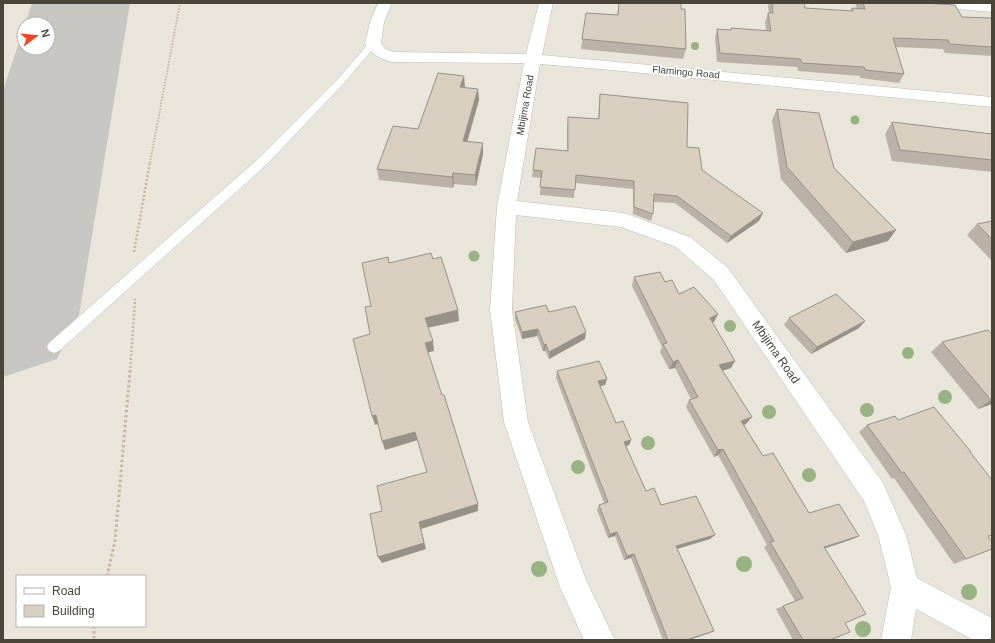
<svg xmlns="http://www.w3.org/2000/svg" width="995" height="643" font-family="Arial,sans-serif">
	<rect width="100%" height="100%" fill="#f6f3ec"/>
	<!-- residential -->
	<path fill="#eae5da" fill-rule="evenodd" d="M3,3H992V640H3ZM24,24H48V48H24ZM17,576H145V626H17Z"/>
	<g fill="none" stroke-linecap="round" stroke-linejoin="round">
		<!-- runway -->
		<path fill="#c8c6c3" fill-rule="evenodd" d="M32,3H130L79,315L57,359L3,377V90L24,28V48H48V24H25Z"/>
		<!-- service casing -->
		<g stroke="#c2bbae" stroke-width="1">
			<path id="service" d="M373,41L377,44L344,83L267,164L59,351L54,353L49,351L47,347L49,343L259,158L338,79L370,42Z"/>
		</g>
		<!-- minor casing -->
		<g stroke="#c2bbae" stroke-width="1">
			<path id="minor" d="M378,3H392L384,22L381,43L385,49L394,52L526,54L539,3H553L542,55L992,97V107L601,69L540,64L517,201L623,213L630,215L690,237L728,268L883,483L906,535L917,578L992,618V640H973L916,609L911,640H881L891,587L878,535L864,501L714,280L676,247L621,227L516,215L512,310L528,422L586,580L615,640H584L560,587L504,422L490,310L497,207L524,63L392,62C380,59 372,54 365,44L370,22Z
				M928,3L992,4V12L935,7L930,6Z"/>
		</g>
		<!-- path-far2 -->
		<path stroke="#c4b79f" stroke-width="2" stroke-dasharray="1.5 1.5" stroke-linecap="butt" d="M150,163L180,3"/>
		<!-- path-far1 -->
		<path stroke="#c4b79f" stroke-width="2.5" stroke-dasharray="2 2" stroke-linecap="butt" d="M134,252L150,162
			M130,372L135,299"/>
		<!-- path -->
		<path stroke="#c4b79f" stroke-width="3" stroke-dasharray="2.5 2.5" stroke-linecap="butt" d="M107,576L115,541L130,371
			M94,626V640"/>
		<!-- service -->
		<use href="#service" fill="#fff" fill-rule="evenodd"/>
		<!-- minor -->
		<use href="#minor" fill="#fff" fill-rule="evenodd"/>
	</g>
	<!-- trees -->
	<g fill="#97b381">
		<circle cx="695" cy="46" r="4"/>
		<circle cx="855" cy="120" r="4.5"/>
		<circle cx="474" cy="256" r="5.5"/>
		<circle cx="730" cy="326" r="6"/>
		<circle cx="908" cy="353" r="6"/>
		<circle cx="945" cy="397" r="7"/>
		<circle cx="867" cy="410" r="7"/>
		<circle cx="769" cy="412" r="7"/>
		<circle cx="648" cy="443" r="7"/>
		<circle cx="578" cy="467" r="7"/>
		<circle cx="809" cy="475" r="7"/>
		<circle cx="744" cy="564" r="8"/>
		<circle cx="539" cy="569" r="8"/>
		<circle cx="969" cy="592" r="8"/>
		<circle cx="863" cy="629" r="8"/>
	</g>
	<!-- wall -->
	<path fill="#bab2a6" d="M619,3L681,9L686,49L683,59L581,49L586,13L617,15Z
		M769,3H804L805,8L850,11L852,8L857,9L855,3H924L962,17L992,18V56L945,53L943,49L896,47L904,74L899,83L860,78V76L798,71L797,67L717,62L715,38L717,29L730,30L731,28L766,31L765,22L768,13H769L768,7Z
		M465,87L464,88L478,89L479,100L467,142L483,154L476,186L454,184L453,188L379,180L377,169L418,129Z
		M600,94L687,147L702,170L759,221L727,243L675,203L654,202L653,214L651,221L633,214V189L575,183L574,198L540,195L541,178L532,177L533,170L567,151V125L568,117L598,119Z
		M777,109L834,168L888,241L846,253L781,179L772,120Z
		M892,122L992,134V172L892,161L885,134Z
		M992,221V261L967,235L977,224Z
		M634,277L665,282L679,294L718,314L714,322H712L731,368L722,371L746,424L744,425L763,456L809,513L859,536L850,540L825,548L845,623L830,640H793L776,609L795,601L764,547L767,545L718,455L714,457L686,407L689,400L691,399L675,368L669,369L660,352L662,347L632,286Z
		M515,312H549L585,339L549,359L545,351H543L537,336L522,339L515,319Z
		M789,318L859,328L811,354L784,325Z
		M992,334V404L978,409L931,352L942,342Z
		M557,371L605,385L600,386L616,423L631,440L629,445L626,446L646,491L661,505L715,535L710,539L677,549L714,631L709,633L689,640H663L631,558L624,560L615,536L608,538L597,510L599,505L604,503L556,378Z
		M898,420L970,452L992,480V535L988,537L992,549L954,564L894,478L892,479L859,432L867,425Z"/>
	<!-- shaded-wall -->
	<path fill="#979187" d="M464,76L465,87L461,99L460,87Z
		M478,89L479,100L464,153L463,141Z
		M483,143V154L476,186L475,175Z
		M453,173L454,184L453,188L452,177Z
		M763,213L759,221L727,243L731,236Z
		M896,230L888,241L846,253L853,242Z
		M458,310L459,321L427,328L425,318Z
		M718,314L714,322L706,326L710,318Z
		M865,321L859,328L811,354L817,347Z
		M538,329L537,336L522,339V332Z
		M586,332L585,339L549,359V352Z
		M433,341L434,351L426,353L425,343Z
		M546,344L545,351H543L544,345Z
		M678,360L675,368L669,369L673,362Z
		M735,361L731,368L714,373L719,365Z
		M607,379L605,385L596,387L598,381Z
		M992,399V404L978,409L991,400Z
		M376,415L379,424L375,425L372,416Z
		M752,417L746,424L736,428L741,421Z
		M415,432L418,440L385,450L382,441Z
		M631,440L629,445L622,448L624,442Z
		M723,449L718,455L714,457L718,450Z
		M478,504V511L421,529L426,549L382,563L378,557L419,522Z
		M617,532L615,536L608,538L610,534Z
		M715,535L710,539L673,550L676,546Z
		M859,536L850,540L817,551L824,547Z
		M634,554L631,558L624,560L627,556Z
		M714,631L709,633L689,640H686Z"/>
	<!-- building -->
	<path fill="#d8cfc1" stroke="#979187" d="M619,3H681V9H685L686,49L582,39L586,13L618,15Z
		M772,3H804L805,8L853,11L852,8L865,9L863,3H924L955,5L962,17L992,18V47L950,44L948,40L893,38L904,74L865,70L864,67L802,63L800,59L720,53L717,29L731,30V28L771,31L768,13H773Z
		M438,73L464,76L460,87L478,89L463,141L483,143L475,175L453,173L452,177L377,169L393,126L418,129Z
		M600,94L688,103L687,147L699,148L702,170L763,213L731,236L677,196L654,194L653,214L634,207V181L576,175L575,190L540,187L542,171L533,170L536,148L568,151V117L599,119Z
		M777,109L819,113L834,168L896,230L853,242L787,167Z
		M892,122L992,134V160L900,150Z
		M992,221V239L977,224Z
		M431,253L433,259L441,257L458,310L425,318L433,341L425,343L442,395H444L478,504L419,522L424,543L378,557L370,514L382,511L377,486L427,472L415,432L382,441L376,415L372,416L353,339L370,334L365,307L371,306L362,263L388,257L389,263Z
		M660,272L665,282L672,280L679,294L694,287L718,314L710,318L735,361L719,365L752,417L741,421L763,456L773,453L809,513L839,504L859,536L824,547L866,614L845,623L850,632L830,640H803L783,606L803,598L770,542L774,541L723,449L718,450L689,400L698,397L678,360L673,362L663,344L667,343L634,277Z
		M836,294L865,321L817,347L789,318Z
		M546,305L549,312L575,306L586,332L549,352L546,344L544,345L538,329L522,332L515,312Z
		M988,330L992,334V399L991,400L942,342Z
		M599,361L607,379L598,381L616,423L623,421L631,440L624,442L646,491L654,488L661,505L696,496L715,535L676,546L714,631L686,640H668L634,554L627,556L617,532L610,534L599,505L608,502L557,371Z
		M934,407L971,452H970L992,480V535L988,536L992,542V549L966,559L904,472L902,473L867,425L895,416L898,420Z"/>
	<g text-anchor="middle" dominant-baseline="central" stroke-width="4" stroke-linejoin="round" paint-order="stroke">
		<!-- far-street labels -->
		<g font-size="10" fill="#4b4439" stroke="#fff">
			<text transform="translate(686 72) rotate(5)">Flamingo Road</text>
			<text transform="translate(525 105) rotate(-80)">Mbijima Road</text>
		</g>
		<!-- street labels -->
		<g font-size="12" fill="#4b4439" stroke="#fff">
			<text transform="translate(776 352) rotate(55)">Mbijima Road</text>
		</g>
	</g>
	<!-- border -->
	<rect width="995" height="643" fill="none" stroke="#4b4439" stroke-width="8"/>
	<!-- legend -->
	<rect x="16" y="575" width="130" height="52" fill="#ffffff" stroke="#b7b4b0"/>
	<rect x="24" y="588" width="20" height="6" fill="#ffffff" stroke="#b7b4b0"/>
	<text x="52" y="595" font-size="12" fill="#4b4439">Road</text>
	<rect x="24" y="605" width="20" height="12" fill="#d8cfc1" stroke="#b7b4b0"/>
	<text x="52" y="615" font-size="12" fill="#4b4439">Building</text>
	<!-- north arrow -->
	<g transform="translate(36 36) rotate(74)"><circle r="19" fill="#ffffff" stroke="#b7b4b0"/>
	<path d="M0-3L7 15L0 10L-7 15Z" fill="#fc3f1d"/>
	<text y="-6" font-size="11" font-weight="bold" text-anchor="middle" fill="#4b4439">N</text>
	</g>
</svg>
